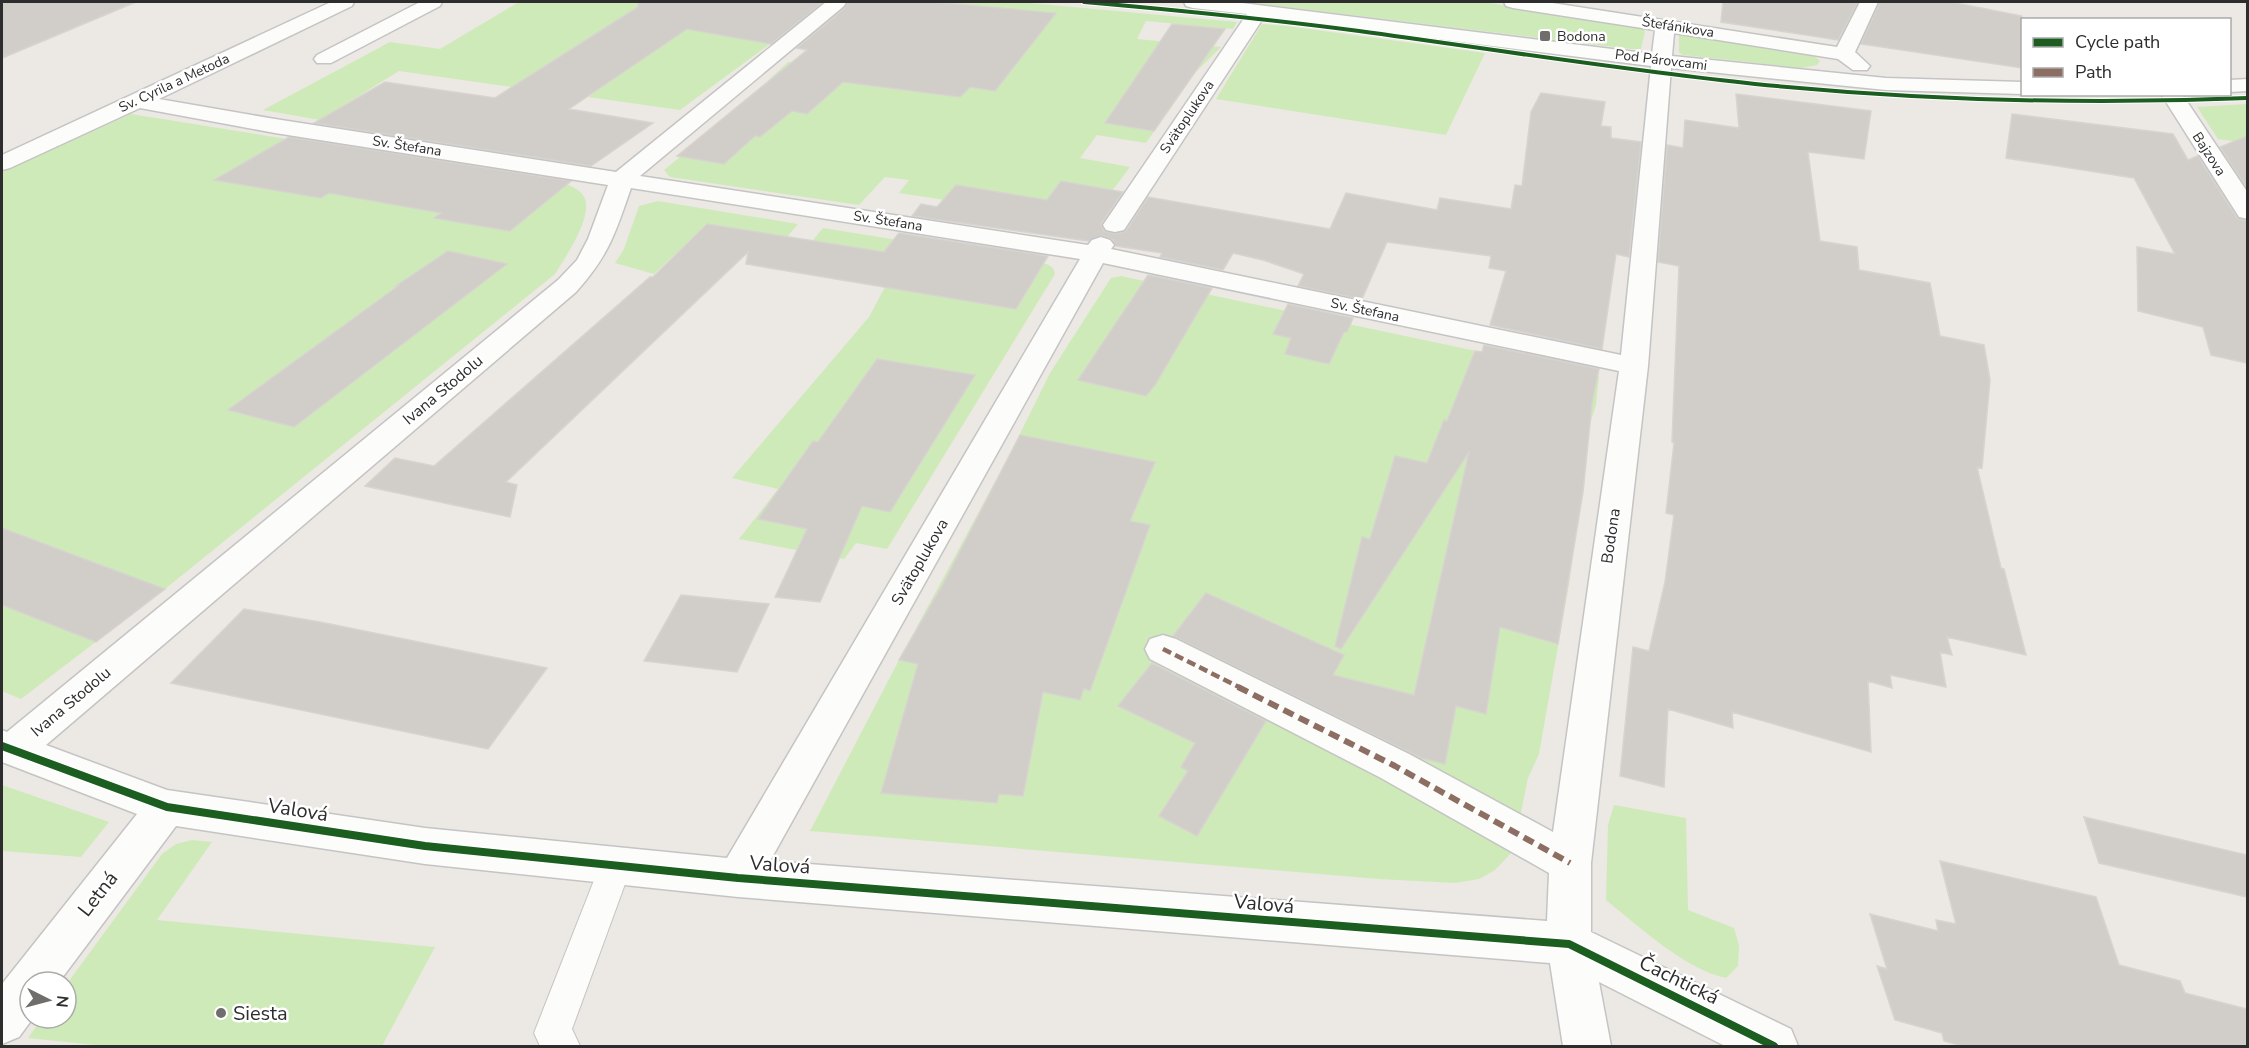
<svg xmlns="http://www.w3.org/2000/svg" width="2249" height="1048" font-family="'Nunito Sans',sans-serif">
	<rect width="100%" height="100%" fill="#ece8e3"/>
	<!-- green -->
	<path fill="#cfeab9" d="M519,2H824L818,6L820,7L680,110L588,97L617,76L576,96L399,71L320,120L263,110L390,42L440,49Z
		M906,2H1018L1237,22L1233,29L1146,21L1137,39L1221,47L1195,73L1146,143L1097,135L1080,158L1130,167L1112,191L1037,214L899,193L909,180L885,177L859,205L670,177L664,170L681,156L724,164L755,136L760,137L777,123L785,110L807,113L821,100L758,90L788,62L831,68Z
		M1246,2H1483L1633,25L1642,27L1645,32L1641,49H1631Z
		M1262,24L1287,26L1485,53L1446,135L1216,99Z
		M1682,33L1799,51L1813,55L1820,61L1817,65L1802,68L1683,55L1679,52V34Z
		M2247,104V143L2218,139L2197,107Z
		M131,114L567,184C572,187 579,189 583,195C596,213 565,258 555,274L165,589L21,699L2,691V172Z
		M658,201L798,224L787,237L707,224L654,274L615,263L624,249L639,206Z
		M823,228L1047,264L1053,268L1055,274L887,549L856,543L844,559L739,539L778,489L732,478L869,317L885,287L908,257L824,243L799,273L789,269Z
		M1121,276L1599,377L1596,405L1589,427L1570,578L1539,754L1528,778L1513,851L1495,870L1479,879L1455,883L1378,879L810,831L899,660L1010,454L1050,373L1111,278Z
		M2,785L109,822L81,857L2,851Z
		M1614,805L1686,818L1688,910L1734,928L1739,945L1738,966L1726,978C1686,970 1637,925 1606,900L1608,825Z
		M192,840L212,842L157,920L435,947L382,1046H105L28,1038L42,1018H66V985L162,854L176,844Z"/>
	<!-- building -->
	<path fill="#d1ceca" stroke="#d7d4cf" stroke-width="1.5" d="M2,2H136L2,58Z
		M638,2H823L771,44L687,29L569,109L653,123L591,166L314,123L385,82L495,98L638,7Z
		M848,2H934L1056,13L995,91L970,87L960,97L843,82L807,114L792,111L760,137L755,136L724,164L677,156L807,50L797,48L845,8Z
		M1723,2H1858L1838,40L1721,22Z
		M1880,2H1951L2022,16V68L1861,44Z
		M1172,24L1225,29L1154,131L1105,123Z
		M1541,93L1605,102L1601,126L1611,127V138L1641,142L1629,257L1616,254L1602,349L1490,325L1506,271L1489,268L1491,256L1387,242L1362,299L1298,286L1304,274L1263,260L1233,253L1223,270L1160,257L1162,253L1116,246L1112,239L1102,235L1088,241L912,216L921,204L937,207L956,185L1047,200L1061,181L1123,192L1101,224L1104,231L1115,234L1126,231L1148,197L1330,229L1346,193L1437,210L1440,198L1511,209L1515,185L1522,186L1531,112Z
		M1736,94L1871,111L1864,159L1808,152L1820,241L1857,247L1859,270L1930,283L1940,336L1984,345L1990,380L1982,468L1977,467L2001,568L2004,569L2026,655L1947,637L1952,655L1940,652L1946,687L1890,675L1892,688L1868,681L1871,752L1732,712L1733,728L1668,709L1664,787L1620,776L1633,647L1649,651L1665,582L1674,515L1666,513L1674,443L1672,442L1679,266L1658,262L1667,145L1683,148L1685,120L1739,128Z
		M2012,114L2173,134L2188,160L2198,156L2237,218L2247,221V363L2211,355L2203,327L2138,311L2137,247L2175,254L2134,178L2006,158Z
		M2247,136V188L2220,147Z
		M289,137L571,181L510,231L434,218L441,213L329,193L321,198L214,180Z
		M707,224L884,252L899,233L1048,256L1016,309L746,264L748,252L506,482L517,485L510,517L365,486L395,458L434,466L650,277H653Z
		M448,251L507,264L294,427L228,410L398,286H396Z
		M1148,275L1212,288L1155,385L1146,396L1078,380Z
		M1288,304L1353,318L1347,332H1344L1329,364L1285,354L1291,338L1273,334Z
		M1484,345L1599,369L1592,404L1583,492L1558,644L1500,627L1486,714L1456,706L1445,764L1421,758L1173,636L1206,593L1344,655L1333,675L1414,695L1469,452L1341,649L1335,646L1362,537L1370,539L1395,456L1427,463L1444,420L1447,421L1475,351L1482,352Z
		M877,359L975,375L890,512L862,506L820,602L775,597L807,529L758,519L813,441L818,442Z
		M1020,435L1155,462L1130,521L1150,525L1090,691L1084,688L1080,700L1043,692L1023,796L999,794L997,803L881,793L918,664L899,660L943,584Z
		M2,528L103,566L165,589L96,642L2,605Z
		M681,595L769,604L737,672L644,661Z
		M244,609L320,622L547,668L488,749L171,683Z
		M1152,663L1266,721L1197,836L1159,816L1188,771L1181,767L1195,743L1118,706Z
		M2084,817L2247,855V897L2099,863Z
		M1940,861L2096,897L2119,965L2180,981L2185,993L2247,1009V1047H1966L1944,1041L1942,1033L1895,1020L1877,966L1887,969L1870,914L1938,931L1936,920L1956,924Z"/>
	<g fill="none" stroke-linecap="round" stroke-linejoin="round">
		<!-- service casing -->
		<g stroke="#c5c4c4" stroke-width="2">
			<path id="service" d="M616,850L628,855L632,865L572,1029L580,1046H540L534,1033L600,865L604,855Z"/>
		</g>
		<!-- minor casing -->
		<g stroke="#c5c4c4" stroke-width="3">
			<path id="minor" d="M331,2H354L352,6L159,99L275,119L616,172L826,2H846L844,6L640,176L1088,245L1092,240L1101,237L1110,240L1114,245L1111,249L1621,355L1651,66L1264,17L1124,230L1115,232L1106,230L1103,225L1247,14L1193,8L1186,6L1184,2H1234L1652,54L1655,30L1513,8L1506,6L1504,2H1546L1837,47L1860,2H1878L1855,52L1870,66L1867,70H1853L1838,59L1674,33L1672,56L1886,78L2022,82V94L1886,90L1671,68L1648,366L1591,863V932L1791,1029L1798,1046H1725L1599,982L1611,1046H1563L1550,963L738,897L425,864L176,826L59,982H30V1018H33L19,1037L2,1044V984L137,814L2,762V730L7,732L558,280L577,260L588,239L608,185L275,133L140,108L10,168L2,170V155ZM631,188L1080,259L727,858L425,828L167,790L46,745L576,292C609,255 615,234 631,188ZM1103,263L1619,371L1553,832L1409,754L1176,639L1163,635L1150,639L1145,649L1150,659L1381,778L1549,873L1547,921L770,861Z
				M420,2H442L440,6L331,63H317L314,59L317,55Z
				M2248,79V91L2230,92V80Z
				M2161,94H2182L2248,193V219L2239,217Z"/>
		</g>
		<!-- service -->
		<use href="#service" fill="#fcfcfb" fill-rule="evenodd"/>
		<!-- minor -->
		<use href="#minor" fill="#fcfcfb" fill-rule="evenodd"/>
		<!-- quiet-far1 -->
		<path stroke="#8d6e63" stroke-width="4.5" stroke-dasharray="9 4.5" stroke-linecap="butt" d="M1163,649L1241,688"/>
		<!-- quiet -->
		<path stroke="#8d6e63" stroke-width="6" stroke-dasharray="11 6" stroke-linecap="butt" d="M1238,687L1395,766L1570,863"/>
		<!-- cycleway-far1 casing -->
		<g stroke="#fff" stroke-width="6">
			<path id="cycleway-far1" d="M1084,2C1176,10 1267,19 1359,31C1491,49 1622,70 1755,84C1919,100 2083,105 2248,98"/>
		</g>
		<!-- cycleway casing -->
		<g stroke="#fff" stroke-width="11">
			<path id="cycleway" d="M2,746L167,807L425,846L738,878L1569,944L1774,1046"/>
		</g>
		<!-- cycleway-far1 -->
		<use href="#cycleway-far1" stroke="#1b5e20" stroke-width="4"/>
		<!-- cycleway -->
		<use href="#cycleway" stroke="#1b5e20" stroke-width="8"/>
	</g>
	<!-- markers -->
	<g fill="#706e6d" stroke="#fff" stroke-width="2">
		<rect x="1539" y="30" width="12" height="12" rx="3"/>
		<circle cx="221" cy="1013" r="6"/>
	</g>
	<g text-anchor="middle" dominant-baseline="central" stroke-width="5" stroke-linejoin="round" paint-order="stroke">
		<!-- far-street labels -->
		<g font-size="14" fill="#2d2d2d" stroke="#fff">
			<text transform="translate(1678 27) rotate(9)">Štefánikova</text>
			<text transform="translate(1661 60) rotate(7)">Pod Párovcami</text>
			<text transform="translate(174 83) rotate(-25)">Sv. Cyrila a Metoda</text>
			<text transform="translate(1187 117) rotate(-56)">Svätoplukova</text>
			<text transform="translate(407 146) rotate(9)">Sv. Štefana</text>
			<text transform="translate(2209 154) rotate(57)">Bajzova</text>
			<text transform="translate(888 221) rotate(9)">Sv. Štefana</text>
			<text transform="translate(1365 310) rotate(12)">Sv. Štefana</text>
		</g>
		<!-- far-poi labels -->
		<g font-size="14" fill="#2d2d2d" stroke="#fff" text-anchor="start">
			<text x="1557" y="36">Bodona</text>
		</g>
		<!-- street labels -->
		<g font-size="16" fill="#2d2d2d" stroke="#fff">
			<text transform="translate(443 390) rotate(-40)">Ivana Stodolu</text>
			<text transform="translate(1611 536) rotate(-82)">Bodona</text>
			<text transform="translate(920 562) rotate(-60)">Svätoplukova</text>
			<text transform="translate(71 702) rotate(-40)">Ivana Stodolu</text>
		</g>
		<!-- near-street labels -->
		<g font-size="20" fill="#2d2d2d" stroke="#fff">
			<text transform="translate(298 810) rotate(9)">Valová</text>
			<text transform="translate(780 865) rotate(4)">Valová</text>
			<text transform="translate(98 894) rotate(-52)">Letná</text>
			<text transform="translate(1264 904) rotate(5)">Valová</text>
			<text transform="translate(1679 980) rotate(26)">Čachtická</text>
		</g>
		<!-- near-poi labels -->
		<g font-size="20" fill="#2d2d2d" stroke="#fff" text-anchor="start">
			<text x="233" y="1013">Siesta</text>
		</g>
	</g>
	<!-- border -->
	<rect width="2249" height="1048" fill="none" stroke="#2d2d2d" stroke-width="6"/>
	<!-- legend -->
	<rect x="2021" y="18" width="210" height="78" fill="#ffffff" stroke="#ababab" stroke-width="1.5"/>
	<rect x="2033" y="38" width="30" height="9" fill="#1b5e20" stroke="#ababab" stroke-width="1.5"/>
	<text x="2075" y="48" font-size="18" fill="#2d2d2d">Cycle path</text>
	<rect x="2033" y="68" width="30" height="9" fill="#8d6e63" stroke="#ababab" stroke-width="1.5"/>
	<text x="2075" y="78" font-size="18" fill="#2d2d2d">Path</text>
	<!-- north arrow -->
	<g transform="translate(48 1000) rotate(96)"><circle r="28" fill="#ffffff" stroke="#ababab" stroke-width="1.5"/>
	<path d="M0-4.5L10 22L0 15L-10 22Z" fill="#706e6d"/>
	<text y="-9" font-size="16" font-weight="bold" text-anchor="middle" fill="#2d2d2d">N</text>
	</g>
</svg>
